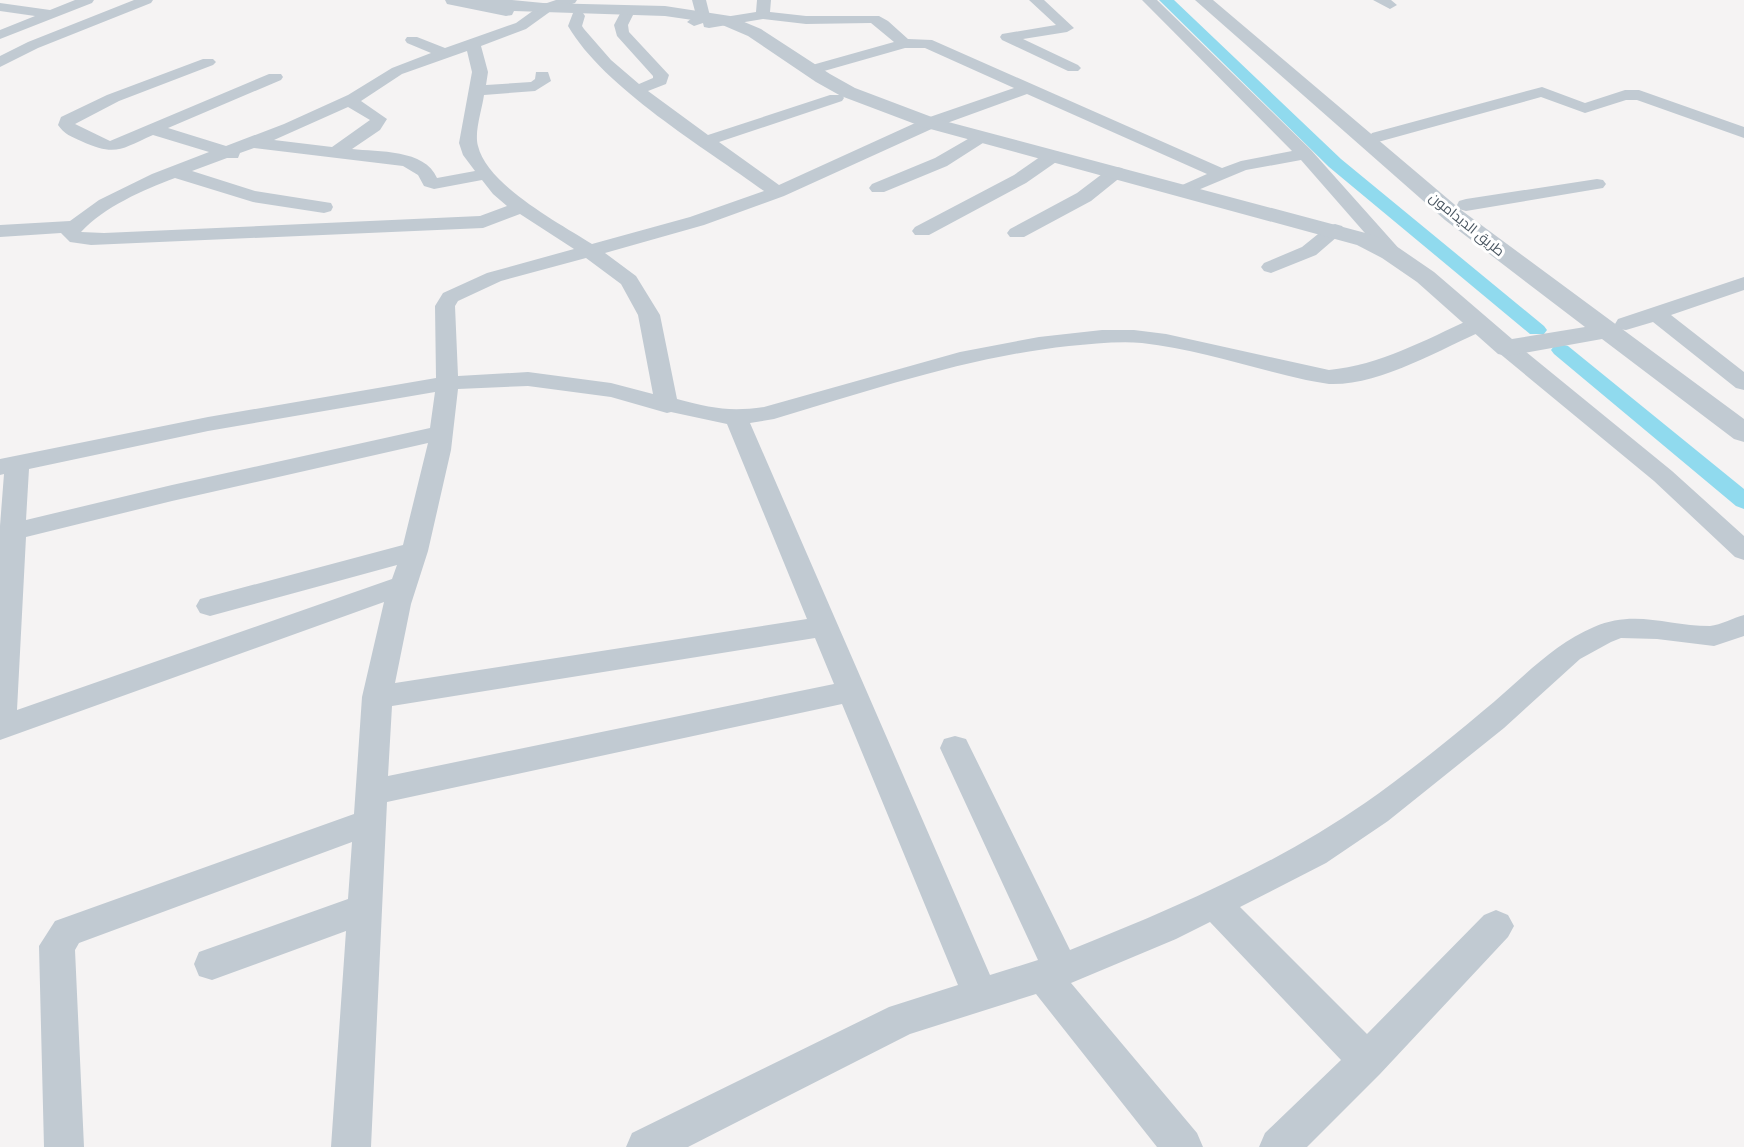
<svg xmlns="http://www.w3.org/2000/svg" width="1744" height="1147" font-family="'Public Sans',Cairo,sans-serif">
	<rect width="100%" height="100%" fill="#f5f3f3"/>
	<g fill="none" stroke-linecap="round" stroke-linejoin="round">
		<!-- canal -->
		<path fill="#90daee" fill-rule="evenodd" d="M1159,0H1174L1341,159L1544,326L1547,330L1544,334H1530L1329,167Z
			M1561,344L1568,346L1744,489V509L1736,506L1554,354L1551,350L1554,346Z"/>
		<!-- minor -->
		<path fill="#c1cad2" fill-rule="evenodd" d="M75,0H94L92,3L0,39V30L35,16L0,11V3L50,10Z
			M134,0H153L151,3L38,48L0,67V56L28,42Z
			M556,0H577L575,3L551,11L526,29L481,46L488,72L486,85L531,82L535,79L536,72H548L551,81L535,91L484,95C482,110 474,132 478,146C487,185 559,223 592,244L690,217L764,191C705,148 604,88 568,26L573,13H583L585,16L582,26L584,29L611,60L639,84L653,78V76L617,36L614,25L623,8H633L635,11L628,25L629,32L669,75L666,84L648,91L708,135L830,95H842L844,98L842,101L719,142L779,185L924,119L1014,88L925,48H905L810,75L805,73L802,70L805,67L894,42L871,23L806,24L763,19L709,28L704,27L703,23L694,26L687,22L696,15L692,0H706L710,16L706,20L756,12L757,0H771L770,12L806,16H879L888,21L908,39L932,40L1222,168L1241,161L1292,151L1142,0H1157L1311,150L1402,252L1399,256H1385L1301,160L1246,170L1186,195L1180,194L1177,190L1180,186L1207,174L1027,94L936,127L784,196L704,225L605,253L636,276L660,315L677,399C711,408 729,412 764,407L960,352L1039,337L1102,330H1134L1166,334L1329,370C1380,365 1425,340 1471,319L1479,318L1487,319L1490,324L1487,329C1440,349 1380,386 1329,384C1321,383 1313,381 1306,380C1251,368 1197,349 1142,343C1118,341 1093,344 1069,346C968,357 872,390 774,419L750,423L990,975L1038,960L940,748L944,739L955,736L966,739L1070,950C1170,910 1276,865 1365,803C1405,775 1445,743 1483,711C1519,682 1551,645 1594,627C1635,609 1668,626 1710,626C1721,625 1733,618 1744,615V636L1714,646L1657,639L1621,638L1611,642L1580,659L1504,728L1388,821L1326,863L1240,907L1367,1034L1484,915L1496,910L1508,915L1514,926L1508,937L1380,1074L1307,1147H1259L1265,1133L1341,1060L1210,922L1176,939L1071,983L1197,1133L1203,1147H1157L1036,994L910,1034L688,1147H626L632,1133L889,1007L958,985L842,704L387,802L371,1147H331L346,931L212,980L199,976L194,964L199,952L348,899L352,842L79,943L75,950L84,1147H44L39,946L55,921L354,814L362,697L384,602L0,740V526L4,474L0,475V459L208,417L436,378L435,306L443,293L487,273L574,249L520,214L483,228L91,245L70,242L61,233L0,237V225L70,221L99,200L152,174L209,152L153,135C121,149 116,157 81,141C72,137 64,134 58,125L61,117L107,95L203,59H213L216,62L213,65L119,101L75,124L110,141L269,74H281L283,77L281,80L168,128L226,146L284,124L348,95L392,68L431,53L407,43L405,40L407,37H417L445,48L516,23L541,5ZM467,51L472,72L459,143L463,155L475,171L437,178C425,149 378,152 352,149L380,130L387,119L361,101L402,74ZM348,107L370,120L332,147L274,140ZM254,148L403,166L418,175L424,186L434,189L482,180L493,194L507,206L480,216L104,233L81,232C104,207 143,190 175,178L253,202L324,213L331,211L333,207L331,203L255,191L192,171L227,158H238L240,153ZM586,258L621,284L638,315L653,394L611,383L528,372L458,376L455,306L458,301L501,281ZM528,386L611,397L667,413L671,412L727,424L807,619L395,683L411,604L428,551L451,450L458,389ZM435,392L430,428L172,485L26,520L29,469L208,431ZM428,443L403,545L200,599L196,606L200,613L210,616L397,565L392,579L17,710L26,537L172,501ZM815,638L834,684L388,776L392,706Z
			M1029,0H1044L1074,28L1067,32L1023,39L1078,65L1081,68L1078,71H1068L1002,40L1000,37L1002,34L1056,25Z
			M1373,0H1391L1397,5L1390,9Z
			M1542,87L1585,103L1625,90H1639L1744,127V138L1637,100H1626L1585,113L1541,97L1378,142L1372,141L1369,137L1372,133Z
			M980,132L986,133L989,137L986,141L947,166L884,192H872L869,188L872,184L935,158Z
			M1053,151L1059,152L1062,156L1059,160L1026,183L929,235H915L912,231L915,227L1014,175L1047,152Z
			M1116,167L1122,168L1125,172L1122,176L1091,201L1024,237H1010L1007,233L1010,229L1077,193L1110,168Z
			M1597,179L1603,180L1606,184L1603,188L1466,211L1459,209L1457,205L1459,201L1466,199Z
			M1335,224L1342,226L1345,230L1316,255L1271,273L1264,271L1261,267L1264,263L1302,247L1328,226Z
			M1744,277V290L1671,315L1744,372V390L1736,388L1653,322L1626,330L1618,329L1615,324L1618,319Z
			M1507,341L1515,343L1672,471L1744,536V560L1735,557L1654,481L1499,353L1496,348L1499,343Z"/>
		<!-- tertiary -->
		<path fill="#c1cad2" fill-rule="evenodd" d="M445,0H512L543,3L665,6L730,16L761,29L830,74L855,88L937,119L1373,235L1399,248L1434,272L1512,339L1585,327L1445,220L1195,0H1213L1461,210L1744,419V442L1734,439L1602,339L1507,356L1498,354L1417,282L1382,258L1357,245L923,127L841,96L816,82L748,36L720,24L665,16L514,11L512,15L506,16L447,4Z"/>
	</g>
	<g text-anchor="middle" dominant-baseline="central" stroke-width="6" stroke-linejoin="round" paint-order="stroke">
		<!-- far-street labels -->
		<g font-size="14" fill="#4a5661" stroke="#fff">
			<text transform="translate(1467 224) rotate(39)">طريق الديدامون</text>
		</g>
	</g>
</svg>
